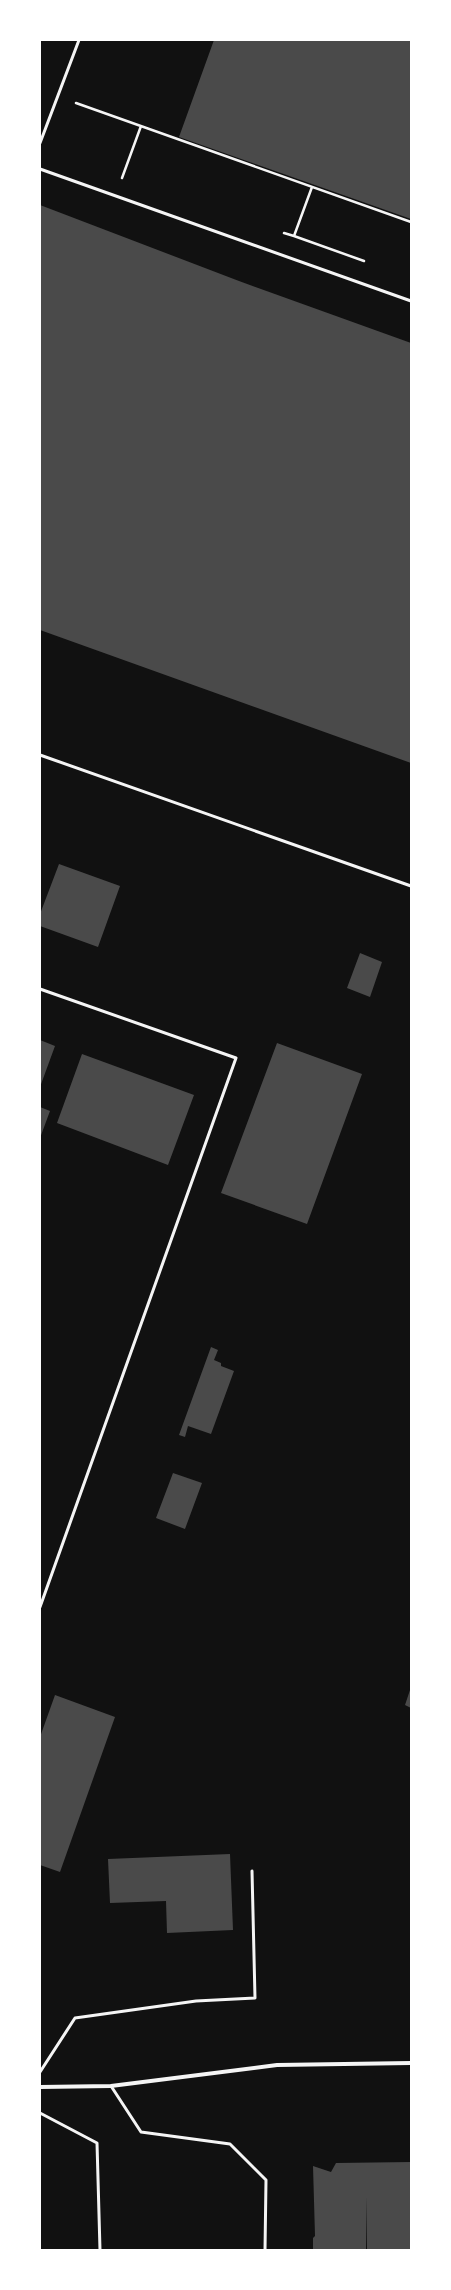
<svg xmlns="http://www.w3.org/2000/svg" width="451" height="2290" font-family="Quicksand,sans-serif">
	<rect width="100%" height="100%" fill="#111"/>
	<!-- building -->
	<path fill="#4a4a4a" d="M214,40H411V219L179,137Z
		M40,205L239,281L411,343V763L40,630Z
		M59,864L120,886L98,947L40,926V914Z
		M360,953L382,962L370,997L347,988Z
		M40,1040L55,1046L40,1087Z
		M277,1043L362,1074L307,1224L221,1193Z
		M82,1054L194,1095L168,1165L57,1123Z
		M40,1107L50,1111L40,1138Z
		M211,1347L218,1350L214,1360L221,1363V1366L234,1371L211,1434L188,1426L185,1437L179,1435Z
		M173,1473L202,1483L185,1529L156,1518Z
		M411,1687V1708L405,1705Z
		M55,1695L115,1717L60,1872L40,1865V1737Z
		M230,1854L233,1930L167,1933L166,1901L110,1903L108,1859Z
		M411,2162V2250H367V2197L366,2250H313V2238L315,2236L313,2166L331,2172L336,2163Z"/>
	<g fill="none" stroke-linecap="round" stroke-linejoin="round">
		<!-- path -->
		<path stroke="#f5f5f5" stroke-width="2.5" d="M76,103L411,222
			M122,178L141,126
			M312,187L294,236L364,261
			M284,233L294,236"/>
		<!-- service -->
		<path stroke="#f5f5f5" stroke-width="3" d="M40,143L79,40
			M40,169L411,301
			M40,755L411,886
			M40,989L236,1058L40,1607
			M40,2072L75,2018L196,2001L255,1998L252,1871
			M111,2086L141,2132L230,2144L266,2180L265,2250
			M40,2113L97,2143L100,2250"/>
		<!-- minor -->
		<path stroke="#f5f5f5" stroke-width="4" d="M40,2087L111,2086L277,2065L411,2063"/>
	</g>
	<!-- border -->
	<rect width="451" height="2290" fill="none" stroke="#ffffff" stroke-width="82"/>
</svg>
